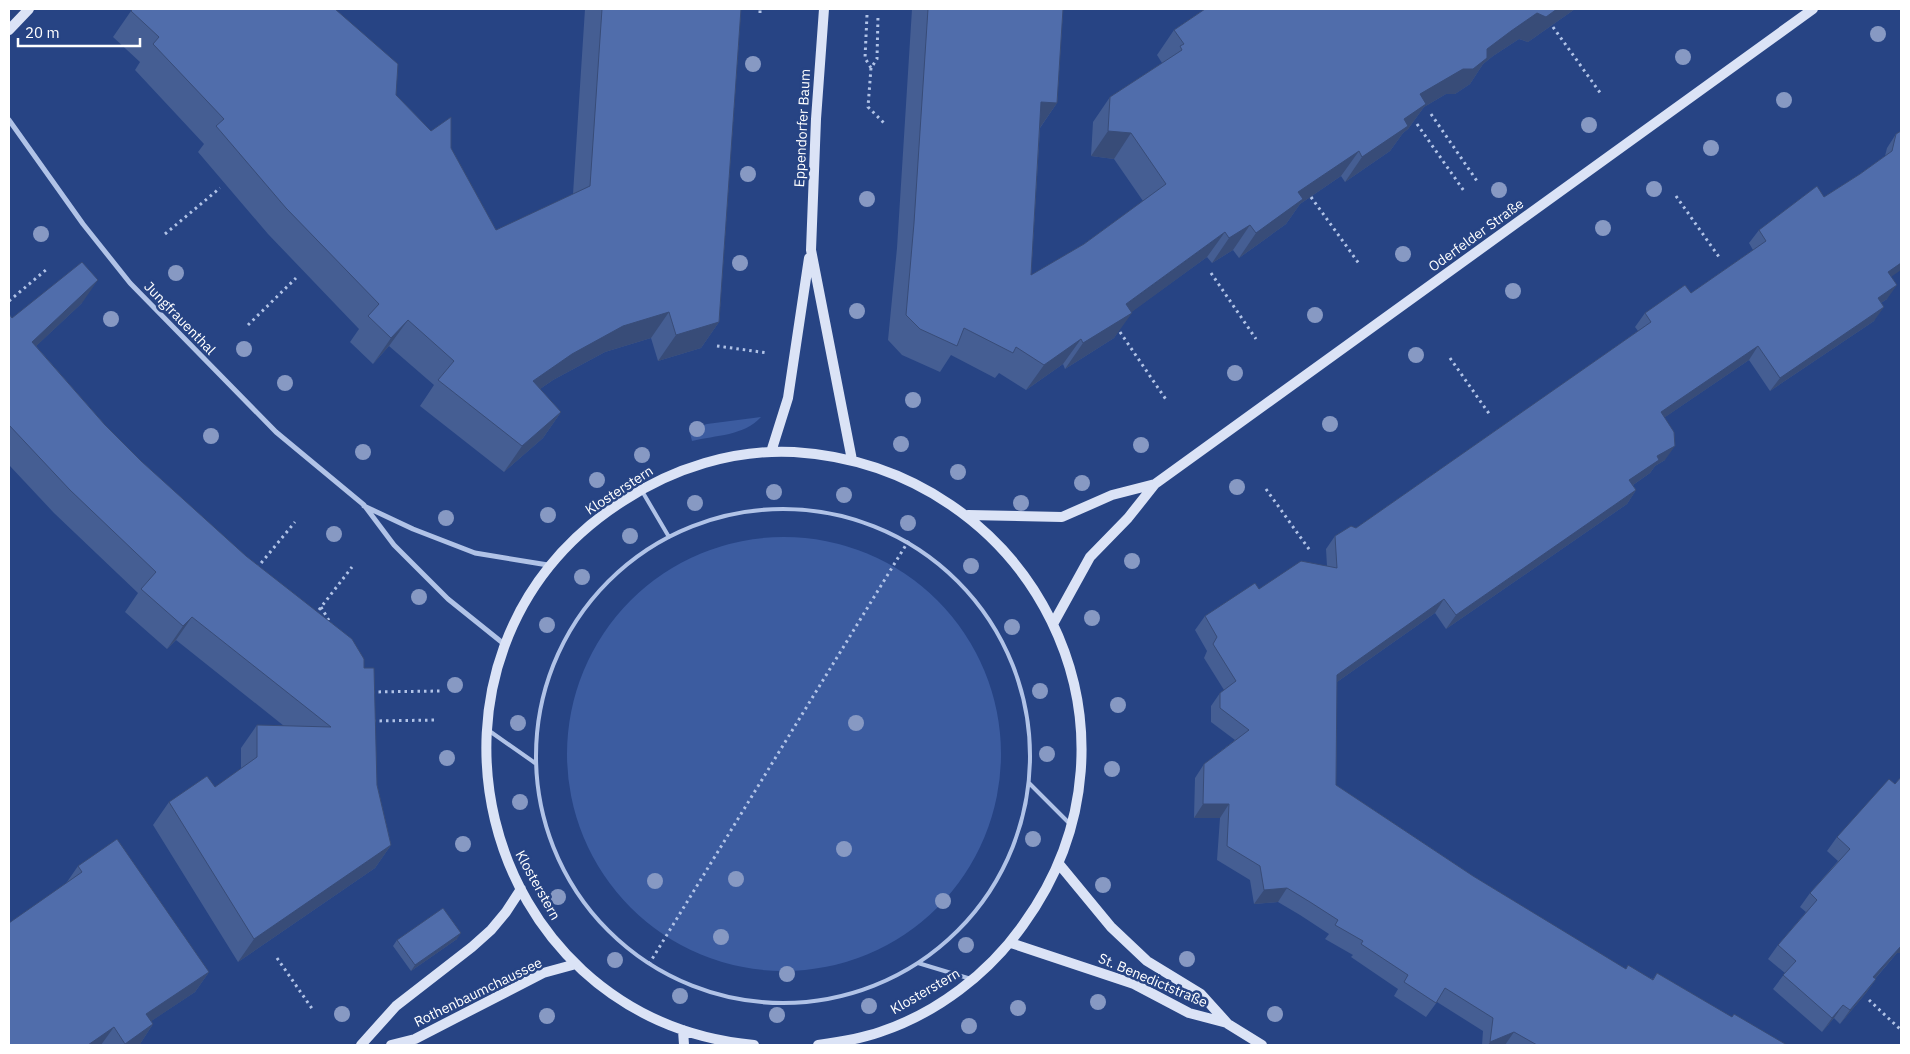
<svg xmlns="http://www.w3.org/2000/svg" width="1910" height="1054" font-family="'IBM Plex Sans',sans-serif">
	<rect width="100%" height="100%" fill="#274484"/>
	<!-- green -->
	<path fill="#3c5ca0" d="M761,417C744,436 716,435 692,441L689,429L707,424Z
		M567 754a217 217 0 1 1 434 0a217 217 0 1 1-434 0Z"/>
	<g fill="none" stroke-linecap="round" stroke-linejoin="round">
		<!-- path -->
		<path stroke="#b1c3e7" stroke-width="3" stroke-dasharray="2.5 4" stroke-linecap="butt" d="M760,13V9
			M867,15L865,58L871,68L877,59L878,16
			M1553,27L1601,94
			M871,68L868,107L886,125
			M1431,114L1477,181
			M1417,124L1464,191
			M1676,196L1719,257
			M1311,197L1360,265
			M165,234L220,188
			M1211,273L1256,339
			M9,301L47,269
			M248,325L296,278
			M1120,332L1167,401
			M717,346L768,353
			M1450,358L1490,415
			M1266,489L1311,552
			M257,568L295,522
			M321,607L331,624
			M315,615L352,567
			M372,692L441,691
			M373,721L438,720
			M277,958L313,1010
			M649,964L909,540
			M1869,1000L1901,1030"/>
		<!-- lane -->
		<path stroke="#b1c3e7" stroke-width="4" d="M642,491L669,537
			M536 756a247 247 0 1 1 494 0a247 247 0 1 1-494 0Z
			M488,730L535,763
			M1029,783L1068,822
			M918,963L971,979"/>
		<!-- street -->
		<path stroke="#b1c3e7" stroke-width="5" d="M9,120L83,224L130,283L276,432L364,505L394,545L448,599L504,644
			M364,506L413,529L475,553L548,565"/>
		<!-- secondary -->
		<path stroke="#dbe3f6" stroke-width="10" d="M824,9L816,119L811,250L852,460
			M9,30L29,9
			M771,452L788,398L809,258
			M968,515L1062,517L1112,495L1155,484
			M1053,624L1090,557L1128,518L1155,484L1813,9
			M1059,864L1111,927L1147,961L1201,994L1228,1024L1262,1045
			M1011,943L1134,984L1189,1013L1227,1023
			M683,1030L684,1045
			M361,1045L396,1006L472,947L491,930L506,912L521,889
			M391,1045L415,1039L543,973L576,964
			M754,1045C475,1019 386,653 623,501C673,468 734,449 794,452C1033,467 1165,730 1023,925C988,974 937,1013 880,1032C860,1039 839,1042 818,1045"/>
	</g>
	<!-- trees -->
	<g fill="#8799c3">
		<circle cx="1878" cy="34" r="8"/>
		<circle cx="1683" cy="57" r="8"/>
		<circle cx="753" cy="64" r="8"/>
		<circle cx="1784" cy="100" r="8"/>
		<circle cx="1589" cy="125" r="8"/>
		<circle cx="1711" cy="148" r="8"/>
		<circle cx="748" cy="174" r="8"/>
		<circle cx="1654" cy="189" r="8"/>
		<circle cx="1499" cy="190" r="8"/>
		<circle cx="867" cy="199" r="8"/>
		<circle cx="1603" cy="228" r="8"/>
		<circle cx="41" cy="234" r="8"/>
		<circle cx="1403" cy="254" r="8"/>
		<circle cx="740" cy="263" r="8"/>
		<circle cx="176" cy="273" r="8"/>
		<circle cx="1513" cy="291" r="8"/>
		<circle cx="857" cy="311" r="8"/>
		<circle cx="1315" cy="315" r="8"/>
		<circle cx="111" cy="319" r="8"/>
		<circle cx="244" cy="349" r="8"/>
		<circle cx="1416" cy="355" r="8"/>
		<circle cx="1235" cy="373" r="8"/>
		<circle cx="285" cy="383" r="8"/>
		<circle cx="913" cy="400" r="8"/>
		<circle cx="1330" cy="424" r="8"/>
		<circle cx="697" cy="429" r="8"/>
		<circle cx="211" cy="436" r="8"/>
		<circle cx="901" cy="444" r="8"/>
		<circle cx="1141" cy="445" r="8"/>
		<circle cx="363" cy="452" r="8"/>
		<circle cx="642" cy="455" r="8"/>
		<circle cx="958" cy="472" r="8"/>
		<circle cx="597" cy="480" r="8"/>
		<circle cx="1082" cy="483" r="8"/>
		<circle cx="1237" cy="487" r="8"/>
		<circle cx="774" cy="492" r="8"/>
		<circle cx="844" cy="495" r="8"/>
		<circle cx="695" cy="503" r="8"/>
		<circle cx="1021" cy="503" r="8"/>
		<circle cx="548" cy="515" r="8"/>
		<circle cx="446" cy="518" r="8"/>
		<circle cx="908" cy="523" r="8"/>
		<circle cx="334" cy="534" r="8"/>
		<circle cx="630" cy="536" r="8"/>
		<circle cx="1132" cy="561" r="8"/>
		<circle cx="971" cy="566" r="8"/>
		<circle cx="582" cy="577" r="8"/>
		<circle cx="419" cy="597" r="8"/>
		<circle cx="1092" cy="618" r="8"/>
		<circle cx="547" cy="625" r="8"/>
		<circle cx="1012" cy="627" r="8"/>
		<circle cx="455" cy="685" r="8"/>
		<circle cx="1040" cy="691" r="8"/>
		<circle cx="1118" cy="705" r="8"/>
		<circle cx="518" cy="723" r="8"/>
		<circle cx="856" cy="723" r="8"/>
		<circle cx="1047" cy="754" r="8"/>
		<circle cx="447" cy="758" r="8"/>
		<circle cx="1112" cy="769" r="8"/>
		<circle cx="520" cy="802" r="8"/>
		<circle cx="1033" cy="839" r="8"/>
		<circle cx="463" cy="844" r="8"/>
		<circle cx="844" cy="849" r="8"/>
		<circle cx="736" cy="879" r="8"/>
		<circle cx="655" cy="881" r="8"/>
		<circle cx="1103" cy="885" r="8"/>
		<circle cx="558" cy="897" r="8"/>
		<circle cx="943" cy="901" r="8"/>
		<circle cx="721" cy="937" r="8"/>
		<circle cx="966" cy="945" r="8"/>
		<circle cx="1187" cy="959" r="8"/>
		<circle cx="615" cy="960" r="8"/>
		<circle cx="787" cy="974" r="8"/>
		<circle cx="680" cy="996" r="8"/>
		<circle cx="1098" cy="1002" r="8"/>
		<circle cx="869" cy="1006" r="8"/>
		<circle cx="1018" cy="1008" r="8"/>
		<circle cx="342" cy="1014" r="8"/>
		<circle cx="1275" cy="1014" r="8"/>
		<circle cx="777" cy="1015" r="8"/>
		<circle cx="547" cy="1016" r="8"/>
		<circle cx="969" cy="1026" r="8"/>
	</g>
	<!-- wall -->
	<path fill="#455e93" d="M585,9H741L719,322L701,348L658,361L651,338L605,352L553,380L540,389L561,412L543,438L504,472L420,406L434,385L389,346L373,364L350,342L359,329L268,234L198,152L204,144L135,70L140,62L113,37L131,11L396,95L431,131L451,148L496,230L573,194Z
		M912,9H1063L1057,103L1040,128L1031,275L1084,244L1143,201L1114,159L1091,156L1093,122L1110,97L1162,63L1157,55L1174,30L1205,9H1575L1528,42L1519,39L1493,56L1483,64L1470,84L1455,94H1446L1424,107L1408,129L1403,133L1390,151L1345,182L1341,176L1300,204L1286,224L1239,258L1233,250L1212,263L1207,257L1131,312L1114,338L1065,369L1063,364L1026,390L999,373L995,378L951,355L940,372L902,355L888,340L897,248Z
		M1896,134L1891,277L1887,299L1881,303L1874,321L1770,391L1749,360L1665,417V460L1655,466L1650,473L1633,485L1636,490L1627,504L1446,629L1435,613L1337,682L1336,785L1473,876L1625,969L1653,979L1657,973L1731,1017L1787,1045H1482L1483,1031L1437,1002L1426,1017L1394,996L1398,989L1351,957L1353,955L1325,939L1329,934L1300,915L1278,902L1254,904L1250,880L1217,860L1220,818H1194L1195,778L1204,764L1235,740L1211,722V706L1220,693L1224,690L1204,658L1207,651L1195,630L1205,616L1259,589L1327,566L1326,549L1335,536L1356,528L1638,331L1635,327L1645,313L1691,293L1753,250L1749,243L1759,230L1824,197L1860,174L1885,156L1887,148Z
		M82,303L36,346L105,425L141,461L364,668L377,785L391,845L375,868L238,962L153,825L169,802L215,787L241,769V748L257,725L284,726L176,640L167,649L125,612L138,593L54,513L9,465V314L12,318Z
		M1901,777V953H1897L1875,979H1876L1866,993L1840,1024L1834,1018L1822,1032L1773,989L1785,973L1768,959L1778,945L1806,912L1800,907L1810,893L1838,861L1827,851L1837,837L1895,784Z
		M78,866L209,972L195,992L151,1021L153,1024L140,1044L138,1045H9L67,882Z
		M457,939L411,971L393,946L397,940Z"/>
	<!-- shaded-wall -->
	<path fill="#384c78" d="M1557,9H1575L1528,42L1519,39L1493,56L1483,64L1470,84L1455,94H1446L1424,107L1408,129L1403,133L1390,151L1345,182L1362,157L1420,94L1487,49L1511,31L1537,13Z
		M1041,102L1057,103L1039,129Z
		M1108,131L1131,133L1114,159L1091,156Z
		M1359,151L1341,176L1300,204L1286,224L1239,258L1256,233L1298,192Z
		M1250,225L1233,250L1212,263L1229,238Z
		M1225,232L1207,257L1125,317L1132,313L1114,338L1065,369L1083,343L1126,304Z
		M1901,263V270L1878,286L1888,272Z
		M98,280L82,303L16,365L32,342Z
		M1897,285L1887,299L1868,311L1878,298Z
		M1884,307L1874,321L1770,391L1780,378Z
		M669,312L651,338L605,352L553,380L514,407L533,381L572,354L623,326Z
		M408,320L389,346L373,364L391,338Z
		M719,322L701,348L658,361L676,335Z
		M1081,339L1063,364L1026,390L1044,365Z
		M1758,346L1749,360L1652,426L1661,412Z
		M561,412L543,438L504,472L522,446Z
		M1675,446L1665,460L1655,466L1650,473L1620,494L1629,480L1657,456Z
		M1636,490L1627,504L1446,629L1456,615Z
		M1444,599L1435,613L1327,689L1337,675Z
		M192,617L176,640L167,649L183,626Z
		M1203,804H1229L1220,818H1194Z
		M391,845L375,868L238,962L254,939Z
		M1287,888L1278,902L1254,904L1264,890Z
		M461,933L457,939L411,971L415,965Z
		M1901,946V953H1897L1864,991L1873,977Z
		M209,972L195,992L132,1034L146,1014Z
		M1876,979L1866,993L1840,1024L1850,1010Z
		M1843,1005L1834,1018L1822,1032L1832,1018Z
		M153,1024L140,1044L138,1045H124L125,1044Z
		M114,1027L101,1045H88Z
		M1514,1032L1505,1045H1488L1490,1042Z"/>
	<!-- building -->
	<path fill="#506dab" stroke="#384c78" d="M133,9H335L398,64L396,95L431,131L451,117V148L496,230L590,186L602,9H741L719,322L676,335L669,312L623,326L572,354L533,381L561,412L522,446L438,380L454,361L408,320L391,338L368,316L379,304L286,208L216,126L224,119L153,44L159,37L131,11Z
		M928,9H1063L1057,103L1041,102L1031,275L1084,244L1166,184L1131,133L1108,131L1110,97L1182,50L1180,46L1184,44L1174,30L1205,9H1557L1546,17L1537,13L1511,31L1487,49V58L1473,69H1463L1420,94L1426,104L1404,119L1408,126L1362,157L1359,151L1298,192L1303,199L1256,233L1250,225L1229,238L1225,232L1126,304L1132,313L1083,343L1081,339L1044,365L1016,347L1013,353L964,328L957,346L920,329L906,315L914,223Z
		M1901,131V263L1888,272L1897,285L1878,298L1884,307L1780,378L1758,346L1661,412L1674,432L1675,446L1657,456L1659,460L1629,480L1636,490L1456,615L1444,599L1337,675L1336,785L1473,876L1626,969L1628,965L1653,980L1657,973L1732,1017L1734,1014L1787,1045H1537L1514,1032L1490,1042L1493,1018L1445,988L1436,1003L1404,982L1408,975L1361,944L1363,941L1335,925L1338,920L1310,902L1287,888L1264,890L1260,866L1227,846L1229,804H1203L1204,764L1249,730L1220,708V693L1236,681L1213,644L1217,637L1205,616L1255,583L1259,589L1301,561L1337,568L1335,536L1351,526L1356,528L1651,322L1645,313L1685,285L1691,293L1766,241L1759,230L1817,186L1824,197L1860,174L1892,151L1896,134Z
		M82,262L98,280L32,342L105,425L141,461L246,556L352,639L364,659V668H374L377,785L391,845L254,939L169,802L207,776L215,787L257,757V725L331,727L192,617L183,626L141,589L156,572L70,490L9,425V314L12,318Z
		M1901,777V946L1873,977L1876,979L1850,1010L1843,1005L1832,1018L1783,975L1796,961L1778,945L1817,900L1810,893L1850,849L1837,837L1889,779L1895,784Z
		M117,839L209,972L146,1014L153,1024L125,1044L114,1027L88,1045H9V923L82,872L78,866Z
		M443,908L461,933L415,965L397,940Z"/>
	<g text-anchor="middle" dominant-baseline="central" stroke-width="5" stroke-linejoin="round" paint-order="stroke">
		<!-- street labels -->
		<g font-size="14" fill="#fff" stroke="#274484">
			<text transform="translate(802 128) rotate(-87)">Eppendorfer Baum</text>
			<text transform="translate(1476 235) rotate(-36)">Oderfelder Straße</text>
			<text transform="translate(180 318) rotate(46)">Jungfrauenthal</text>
			<text transform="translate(619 490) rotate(-33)">Klosterstern</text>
			<text transform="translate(538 885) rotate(61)">Klosterstern</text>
			<text transform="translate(1153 980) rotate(23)">St. Benedictstraße</text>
			<text transform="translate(925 991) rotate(-30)">Klosterstern</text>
			<text transform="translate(478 992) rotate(-26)">Rothenbaumchaussee</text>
		</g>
	</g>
	<!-- border -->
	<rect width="1910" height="1054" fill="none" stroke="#ffffff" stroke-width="20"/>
	<!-- scale -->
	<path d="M18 38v8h122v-8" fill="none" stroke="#ffffff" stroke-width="2.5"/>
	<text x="25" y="38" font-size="15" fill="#ffffff" stroke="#274484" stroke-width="4" paint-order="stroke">20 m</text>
</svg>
